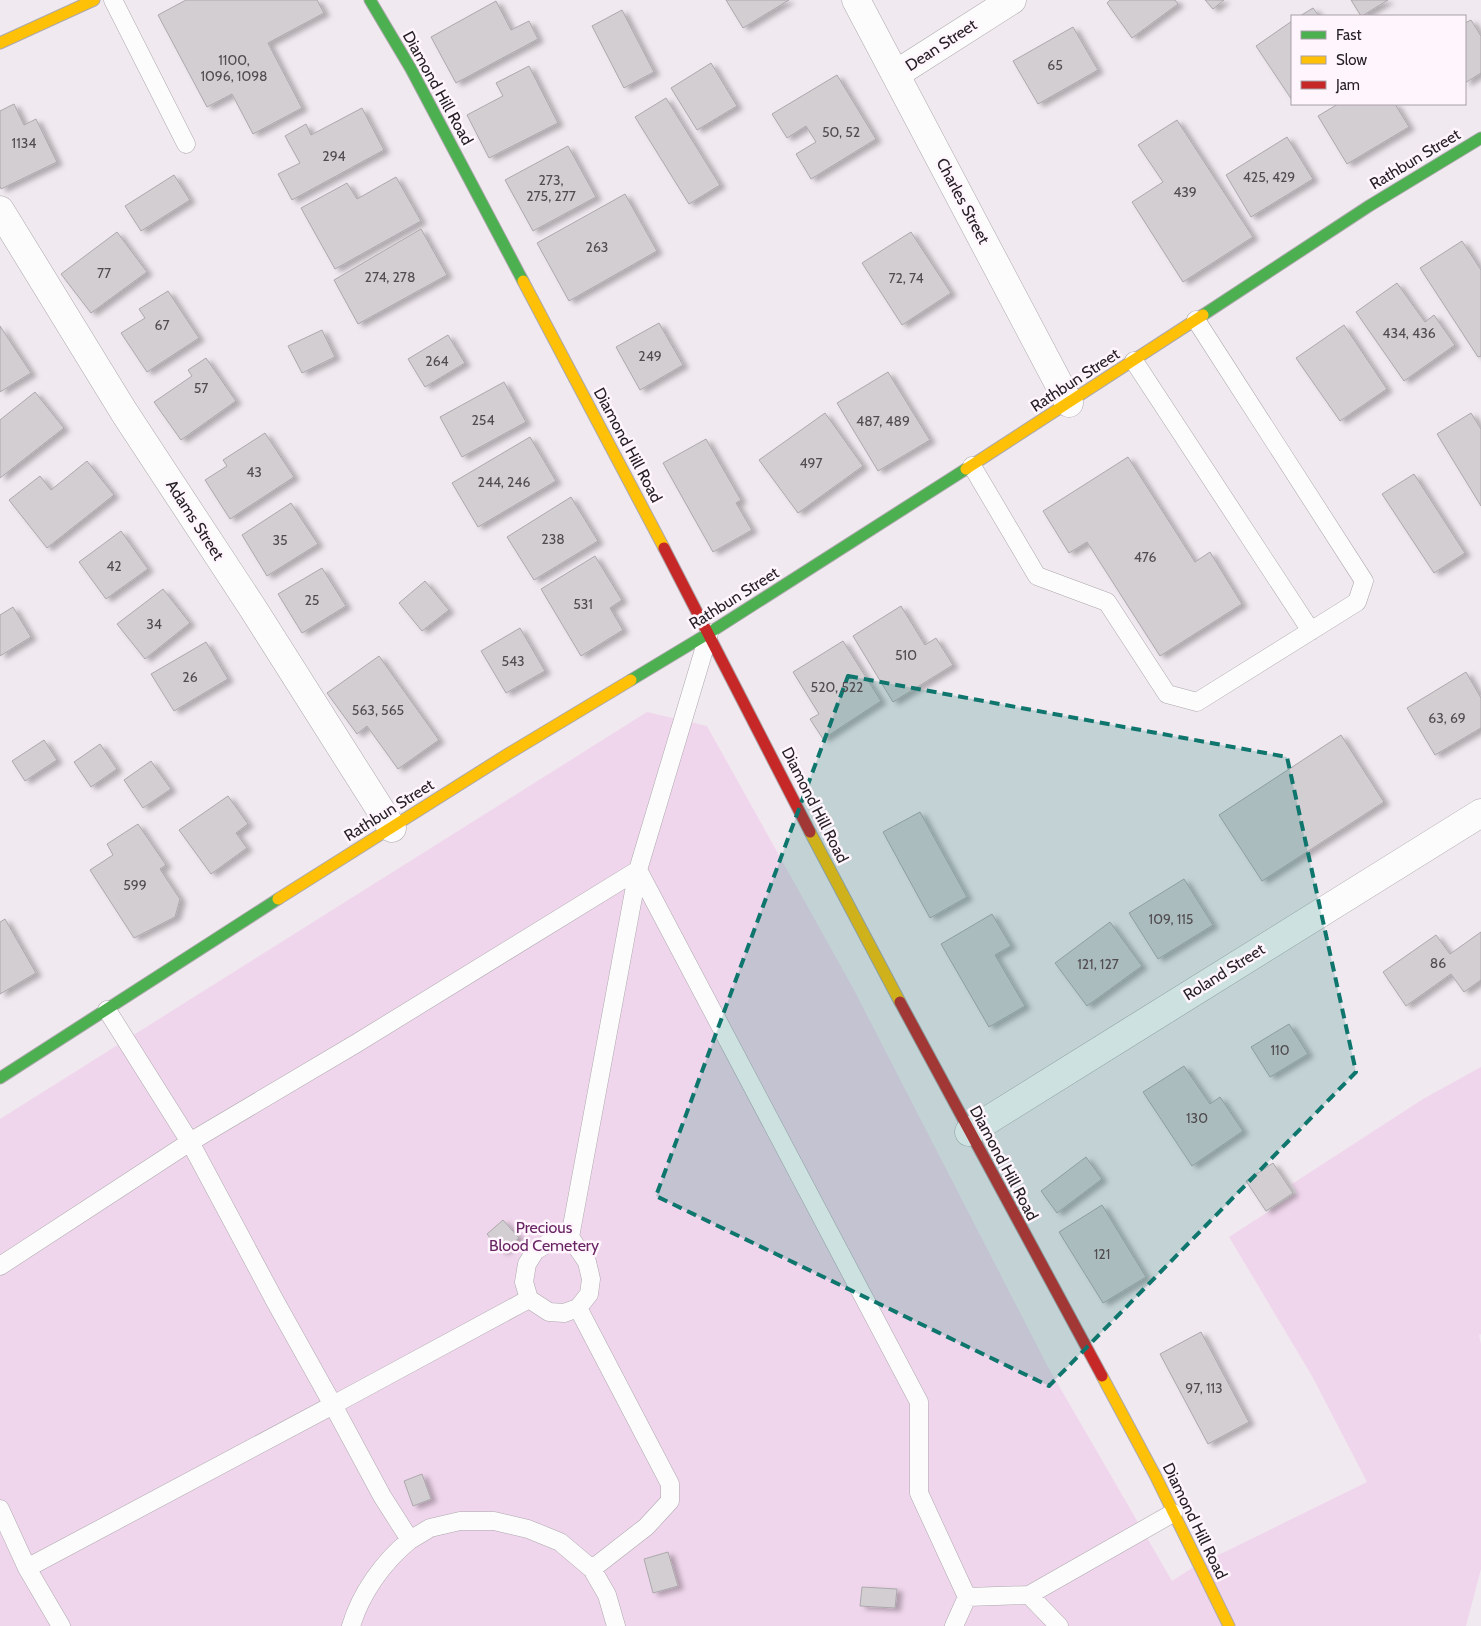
<svg xmlns="http://www.w3.org/2000/svg" width="1481" height="1626" font-family="Cabin,sans-serif">
	<defs>
		<filter id="shadow"><feDropShadow dx="5.5" dy="3" stdDeviation="2.5" flood-color="#0004"/></filter>
	</defs>
	<rect width="100%" height="100%" fill="#f0e9ef"/>
	<!-- green -->
	<path fill="#f0d6ec" d="M647,712L707,726L853,988L1048,1367L1172,1581L1192,1568L1367,1482L1312,1376L1229,1237L1297,1193L1292,1184L1423,1099L1481,1067V1334L1479,1335L1481,1344V1569L1466,1626H0V1119Z"/>
	<!-- building -->
	<path fill="#d3ced2" stroke="#aca8ac" filter="url(#shadow)" d="M186,0H317L324,13L268,43L302,108L253,134L232,94L207,107L158,15Z
		M726,0H789L743,28Z
		M1110,0H1175L1178,4L1132,38L1107,3Z
		M1205,0H1224L1213,9Z
		M1351,0H1388L1362,16H1361Z
		M496,1L511,30L529,21L538,39L456,83L431,37Z
		M1313,8L1319,16H1300Z
		M622,10L654,72L624,88L592,26Z
		M1471,20L1481,36V73L1465,83V23Z
		M1292,21V100L1256,46Z
		M1073,27L1098,70L1038,104L1013,61Z
		M711,63L737,106L697,130L671,88Z
		M529,66L558,123L489,158L467,115L503,96L496,83Z
		M837,75L876,139L811,179L796,154L816,142L806,126L787,138L772,114Z
		M666,98L720,185L689,204L635,117Z
		M14,104L24,125L36,119L57,162L1,189L0,186V111Z
		M1338,104H1395L1409,127L1347,164L1318,116Z
		M362,108L384,150L292,200L278,174L300,163L285,136L306,124L311,135Z
		M1177,120L1253,237L1183,282L1132,202L1163,182L1138,145Z
		M1287,137L1313,179L1251,217L1226,175Z
		M568,146L596,197L533,231L505,180Z
		M174,175L190,200L141,231L125,206Z
		M396,177L421,221L335,269L301,208L347,183L357,199Z
		M625,194L657,251L569,301L537,243Z
		M421,229L447,275L358,324L334,280Z
		M117,232L147,272L91,313L61,274Z
		M911,232L951,293L902,325L862,263Z
		M1462,241L1481,270V356L1478,357L1420,268Z
		M1397,283L1425,322L1434,315L1455,345L1404,381L1356,312Z
		M168,291L199,338L147,372L121,333L145,318L139,309Z
		M659,323L683,365L640,390L616,347Z
		M1344,325L1387,389L1340,421L1296,358Z
		M0,326L31,373L0,392Z
		M322,330L335,357L302,373L288,346Z
		M448,335L465,363L425,387L408,359Z
		M206,358L236,401L181,440L154,402L192,376L188,370Z
		M888,372L930,440L878,471L837,403Z
		M504,382L526,422L462,457L440,417Z
		M35,392L64,428L0,478V420Z
		M825,413L863,466L798,513L759,460Z
		M1471,413L1481,429V506L1437,434Z
		M265,433L294,477L230,519L205,480L227,466L223,460Z
		M530,437L556,481L478,527L452,483Z
		M706,439L741,500L736,503L752,530L713,552L663,463Z
		M1128,457L1195,562L1210,552L1242,604L1160,656L1087,542L1069,553L1043,511Z
		M87,461L114,495L47,548L9,500L40,476L51,490Z
		M1414,474L1465,553L1434,573L1382,494Z
		M571,497L598,541L534,580L507,537Z
		M291,503L318,544L267,576L242,535Z
		M121,531L148,569L106,599L79,562Z
		M595,556L622,600L610,608L623,630L581,656L541,589Z
		M322,568L346,606L302,633L278,594Z
		M425,581L449,610L422,631L399,603Z
		M163,589L190,623L145,659L117,624Z
		M901,606L925,645L936,638L953,665L893,702L853,636Z
		M13,607L31,637L0,656V615Z
		M520,628L545,671L506,693L481,651Z
		M843,641L881,701L823,739L810,719L819,714L793,672Z
		M206,642L228,679L174,711L151,674Z
		M379,656L439,740L398,769L367,726L357,734L327,693Z
		M1466,672L1481,698V728L1435,755L1407,708Z
		M1341,735L1384,802L1262,881L1219,815Z
		M44,740L57,760L25,781L12,761Z
		M100,744L117,769L91,787L74,762Z
		M151,761L171,789L143,808L124,780Z
		M228,796L248,824L236,833L247,848L211,874L179,830Z
		M920,812L967,897L930,918L883,832Z
		M138,824L166,865L160,869L180,899L175,917L134,938L90,870L113,855L107,844Z
		M1184,879L1213,925L1158,959L1129,913Z
		M992,914L1011,946L995,955L1025,1006L989,1027L941,944Z
		M5,919L36,973L0,994V922Z
		M1110,922L1142,966L1087,1006L1055,963Z
		M1481,932V980L1464,992L1451,974L1406,1006L1383,972L1436,935L1450,954Z
		M1289,1024L1308,1054L1270,1077L1251,1047Z
		M1184,1066L1210,1104L1220,1097L1243,1131L1192,1166L1143,1092Z
		M1086,1157L1102,1179L1057,1213L1041,1191Z
		M1273,1163L1293,1193L1266,1211L1246,1181Z
		M1102,1205L1146,1277L1103,1303L1059,1232Z
		M503,1220L519,1238L502,1252L487,1234Z
		M1201,1332L1249,1422L1208,1444L1160,1354Z
		M422,1474L431,1499L413,1506L404,1481Z
		M668,1552L678,1586L653,1593L644,1559Z
		M862,1587L897,1589L895,1608L860,1606Z"/>
	<g fill="none" stroke-linecap="round" stroke-linejoin="round">
		<!-- lane casing -->
		<g stroke="#aca8ac" stroke-width="19">
			<path id="lane" d="M113,0L186,144
				M1134,361L1311,631
				M972,466L1037,576L1107,602L1167,694L1197,702L1357,602L1364,581L1196,320
				M570,1237L638,870L709,633
				M570,1237L587,1262L591,1279L589,1294L578,1308L564,1313L549,1312L529,1299L524,1282L527,1264L535,1251L548,1243Z
				M0,1266L190,1142L357,1043L638,870L919,1402V1493L967,1597
				M529,1299L333,1405L382,1496L410,1540L430,1528L460,1521H494L528,1529L560,1542L592,1569
				M578,1308L670,1484V1501L646,1527L592,1569L607,1595L616,1626
				M0,1509L27,1568L61,1626
				M27,1568L333,1405L275,1301L190,1142L107,1010
				M1029,1595L1059,1626
				M351,1626C361,1593 383,1562 410,1540
				M954,1626L967,1597L1029,1595L1173,1513"/>
		</g>
		<!-- street casing -->
		<g stroke="#aca8ac" stroke-width="29">
			<path id="street" d="M856,0L1069,403
				M896,74L1012,0
				M0,210L124,412L252,607L392,828
				M969,1132L1481,813"/>
		</g>
		<!-- fast casing -->
		<g stroke="#aca8ac" stroke-width="13">
			<path id="fast" d="M370,0L411,69L523,281
				M1203,315L1369,206L1481,138
				M631,680L709,633L966,469
				M0,1078L278,899"/>
		</g>
		<!-- slow casing -->
		<g stroke="#aca8ac" stroke-width="13">
			<path id="slow" d="M0,43L94,0
				M523,281L664,548
				M966,469L1203,315
				M810,832L900,1002
				M278,899L508,754L631,680
				M1102,1376L1155,1475L1229,1626"/>
		</g>
		<!-- jam casing -->
		<g stroke="#aca8ac" stroke-width="13">
			<path id="jam" d="M664,548L810,832
				M900,1002L1102,1376"/>
		</g>
		<!-- lane -->
		<use href="#lane" stroke="#fdfcfd" stroke-width="18"/>
		<!-- street -->
		<use href="#street" stroke="#fdfcfd" stroke-width="28"/>
		<!-- fast -->
		<use href="#fast" stroke="#4caf50" stroke-width="11"/>
		<!-- slow -->
		<use href="#slow" stroke="#ffc107" stroke-width="11"/>
		<!-- jam -->
		<use href="#jam" stroke="#c62828" stroke-width="11"/>
	</g>
	<!-- marked area -->
	<path fill="#0f766e" fill-opacity="0.2" stroke="#0f766e" stroke-width="4" stroke-dasharray="10 6" stroke-linejoin="round" d="M848,676L1287,757L1356,1072L1049,1386L656,1196Z"/>
	<g text-anchor="middle" dominant-baseline="central" stroke-width="5" stroke-linejoin="round" paint-order="stroke">
		<!-- number labels -->
		<g font-size="14" fill="#504c50">
			<text x="234" y="60">1100,<tspan x="234" dy="16">1096, 1098</tspan></text>
			<text x="1055" y="65">65</text>
			<text x="841" y="132">50, 52</text>
			<text x="24" y="143">1134</text>
			<text x="334" y="156">294</text>
			<text x="1269" y="177">425, 429</text>
			<text x="551" y="180">273,<tspan x="551" dy="16">275, 277</tspan></text>
			<text x="1185" y="192">439</text>
			<text x="597" y="247">263</text>
			<text x="104" y="273">77</text>
			<text x="390" y="277">274, 278</text>
			<text x="906" y="278">72, 74</text>
			<text x="162" y="325">67</text>
			<text x="1409" y="333">434, 436</text>
			<text x="650" y="356">249</text>
			<text x="437" y="361">264</text>
			<text x="201" y="388">57</text>
			<text x="483" y="420">254</text>
			<text x="883" y="421">487, 489</text>
			<text x="811" y="463">497</text>
			<text x="254" y="472">43</text>
			<text x="504" y="482">244, 246</text>
			<text x="553" y="539">238</text>
			<text x="280" y="540">35</text>
			<text x="1145" y="557">476</text>
			<text x="114" y="566">42</text>
			<text x="312" y="600">25</text>
			<text x="583" y="604">531</text>
			<text x="154" y="624">34</text>
			<text x="906" y="655">510</text>
			<text x="513" y="661">543</text>
			<text x="190" y="677">26</text>
			<text x="837" y="687">520, 522</text>
			<text x="378" y="710">563, 565</text>
			<text x="1447" y="718">63, 69</text>
			<text x="135" y="885">599</text>
			<text x="1171" y="919">109, 115</text>
			<text x="1438" y="963">86</text>
			<text x="1098" y="964">121, 127</text>
			<text x="1280" y="1050">110</text>
			<text x="1197" y="1118">130</text>
			<text x="1102" y="1254">121</text>
			<text x="1204" y="1388">97, 113</text>
		</g>
		<!-- street labels -->
		<g font-size="16" fill="#252125" stroke="#fff5fd">
			<text transform="translate(941 45) rotate(-33)">Dean Street</text>
			<text transform="translate(438 88) rotate(61)">Diamond Hill Road</text>
			<text transform="translate(1415 159) rotate(-31)">Rathbun Street</text>
			<text transform="translate(963 201) rotate(62)">Charles Street</text>
			<text transform="translate(1075 380) rotate(-33)">Rathbun Street</text>
			<text transform="translate(628 445) rotate(62)">Diamond Hill Road</text>
			<text transform="translate(195 520) rotate(57)">Adams Street</text>
			<text transform="translate(734 598) rotate(-32)">Rathbun Street</text>
			<text transform="translate(815 805) rotate(63)">Diamond Hill Road</text>
			<text transform="translate(389 810) rotate(-32)">Rathbun Street</text>
			<text transform="translate(1224 972) rotate(-32)">Roland Street</text>
			<text transform="translate(1004 1163) rotate(62)">Diamond Hill Road</text>
			<text transform="translate(1195 1521) rotate(64)">Diamond Hill Road</text>
		</g>
		<!-- park labels -->
		<g font-size="16" fill="#682463" stroke="#fff5fd">
			<text x="544" y="1227">Precious<tspan x="544" dy="18">Blood Cemetery</tspan></text>
		</g>
	</g>
	<!-- legend -->
	<rect x="1291" y="15" width="175" height="90" fill="#fff5fd" stroke="#a8a0a7"/>
	<rect x="1301" y="31" width="25" height="8" fill="#4caf50" stroke="#a8a0a7"/>
	<text x="1336" y="40" font-size="15" fill="#252125">Fast</text>
	<rect x="1301" y="56" width="25" height="8" fill="#ffc107" stroke="#a8a0a7"/>
	<text x="1336" y="65" font-size="15" fill="#252125">Slow</text>
	<rect x="1301" y="81" width="25" height="8" fill="#c62828" stroke="#a8a0a7"/>
	<text x="1336" y="90" font-size="15" fill="#252125">Jam</text>
</svg>
